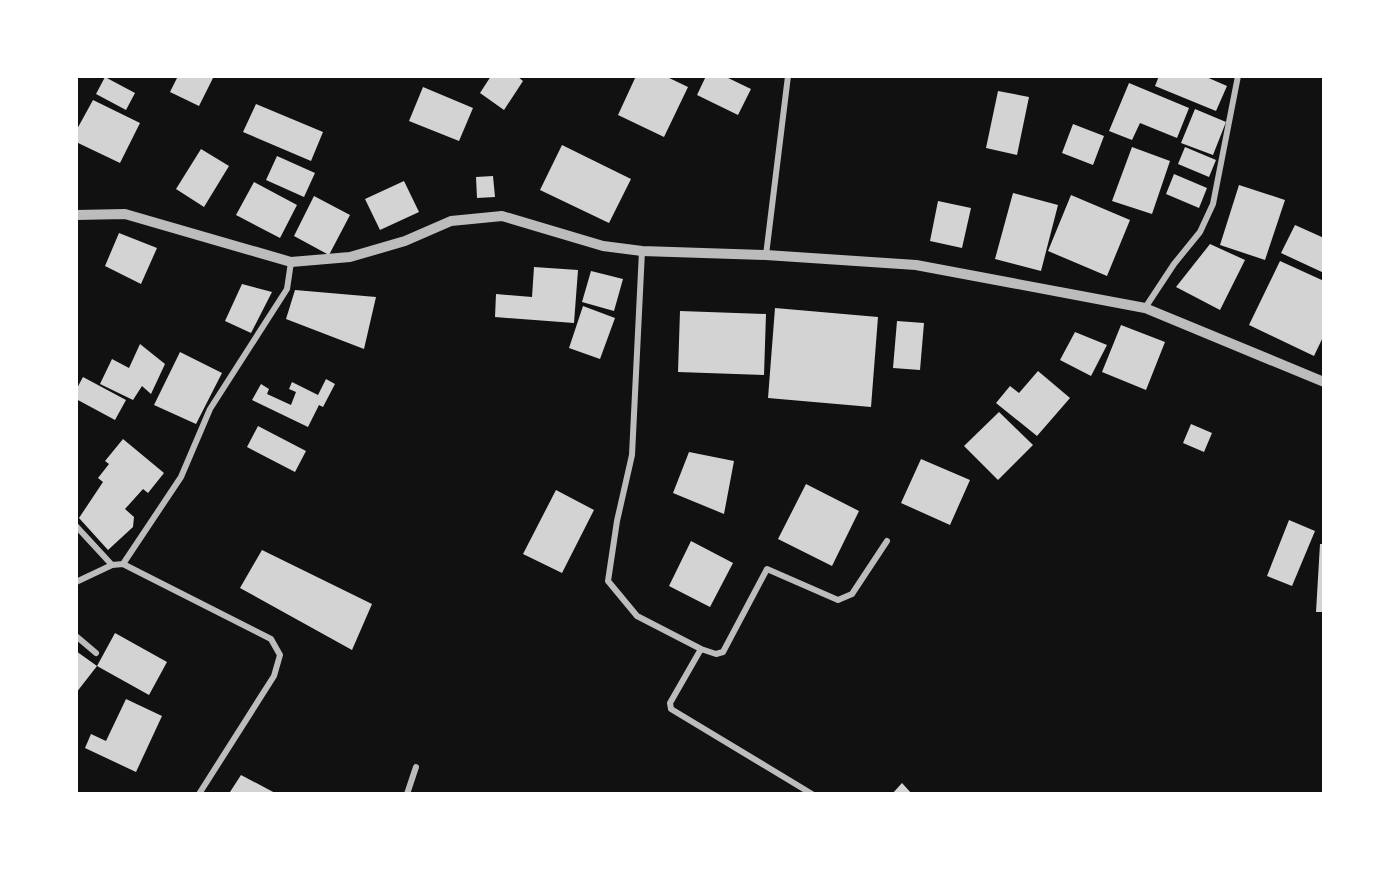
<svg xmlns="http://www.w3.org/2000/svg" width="1400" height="870" font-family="'Golos Text',sans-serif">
	<rect width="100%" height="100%" fill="#111"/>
	<!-- building -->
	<path fill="#d3d3d3" d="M178,76H214L199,106L170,92Z
		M491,76H517L523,81L504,110L480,93Z
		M636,76H665L688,87L664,137L618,115Z
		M706,76H724L751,89L738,115L697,95Z
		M1159,76H1204L1227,86L1216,111L1155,86Z
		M105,77L135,93L126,110L96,94Z
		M1129,83L1189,108L1177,138L1140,123L1132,140L1109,131Z
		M423,87L473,108L459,141L409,121Z
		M998,91L1029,97L1017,155L986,148Z
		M93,100L140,123L120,163L76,142V131Z
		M256,104L323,132L311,161L243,132Z
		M1195,109L1226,122L1213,155L1181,143Z
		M1073,124L1104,136L1093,165L1062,153Z
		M562,145L631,179L609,223L540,190Z
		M1132,147L1170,161L1152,214L1112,201Z
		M1185,147L1216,160L1209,177L1178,164Z
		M201,149L229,166L204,207L176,189Z
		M277,156L315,173L304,197L266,180Z
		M1174,174L1207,188L1199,208L1166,194Z
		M493,176L495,197L477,198L476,177Z
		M404,181L419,212L380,230L365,199Z
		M254,182L297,205L280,238L236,215Z
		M1239,185L1285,200L1265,260L1220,245Z
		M1013,193L1058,205L1041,271L995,259Z
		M1071,195L1130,220L1107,276L1048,251Z
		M314,196L350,215L329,255L294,236Z
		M938,201L971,208L962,248L930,241Z
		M1295,225L1324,238V273L1281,253Z
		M119,233L157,248L141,284L105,266Z
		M1210,244L1245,260L1220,310L1176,287Z
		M1280,261L1324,281V335L1314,356L1249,325Z
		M534,267L578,270L574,323L495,317L496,294L532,297Z
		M591,271L623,279L614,311L582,302Z
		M242,284L272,292L251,333L225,321Z
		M295,290L376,297L364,349L286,319Z
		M583,306L615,318L600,359L569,348Z
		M775,308L878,317L871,407L768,398Z
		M680,311L766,314L764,375L678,372Z
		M897,321L924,323L920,370L893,368Z
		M1121,325L1165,342L1146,390L1102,372Z
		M1075,332L1107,345L1091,376L1060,360Z
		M140,344L165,364L151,394L142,386L133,400L100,384L112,359L129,368Z
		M180,352L222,373L196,424L154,405Z
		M1038,371L1070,398L1037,436L996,403L1010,386L1019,393Z
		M83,377L126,400L115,420L76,399V390Z
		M326,379L335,384L323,407L319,405L308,427L252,400L261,384L269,389L267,394L291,405L296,392L289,389L292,382L318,395Z
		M999,412L1033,445L998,480L964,446Z
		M1191,424L1212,433L1204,452L1183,443Z
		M258,426L306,451L295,472L247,447Z
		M123,439L164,473L148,493L143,489L125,509L134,517L133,527L108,550L79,518L103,482L98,478L109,464L105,461Z
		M689,452L734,461L724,514L673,493Z
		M921,459L970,480L950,525L901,503Z
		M806,484L859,511L832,566L778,539Z
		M556,490L594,510L562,573L523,554Z
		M1289,520L1315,531L1292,586L1267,576Z
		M691,541L733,563L710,607L669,586Z
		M1320,544H1324V612H1316Z
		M262,550L372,604L352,650L240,588Z
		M115,633L167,662L149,695L97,666L76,693V651L97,666Z
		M126,699L162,716L136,772L85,748L91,734L106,741Z
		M241,775L277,794H232L230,792Z
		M902,783L912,794H892Z"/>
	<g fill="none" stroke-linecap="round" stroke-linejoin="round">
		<!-- minor -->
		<path stroke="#bcbcbc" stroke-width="6" d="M642,251L632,455L617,521L608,581L637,616L701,649L670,703L671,709L812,794
			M766,255L788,76
			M1145,308L1174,264L1200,232L1213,204L1238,76
			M76,526L112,565
			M123,564L271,639L280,655L274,676L199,794
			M76,582L112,565L123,564L181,477L210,409L287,289L291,262
			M76,636L96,653
			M701,649L716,654L723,652L767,569L838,600L852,594L887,541
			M407,794L416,767"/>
		<!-- tertiary -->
		<path stroke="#bcbcbc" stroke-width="10" d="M76,215L125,214L291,262L350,257L405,241L451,221L502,216L603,246L642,251L766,255L916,265L1145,308L1324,382"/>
	</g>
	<!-- border -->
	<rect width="1400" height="870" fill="none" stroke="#ffffff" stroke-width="156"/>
</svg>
